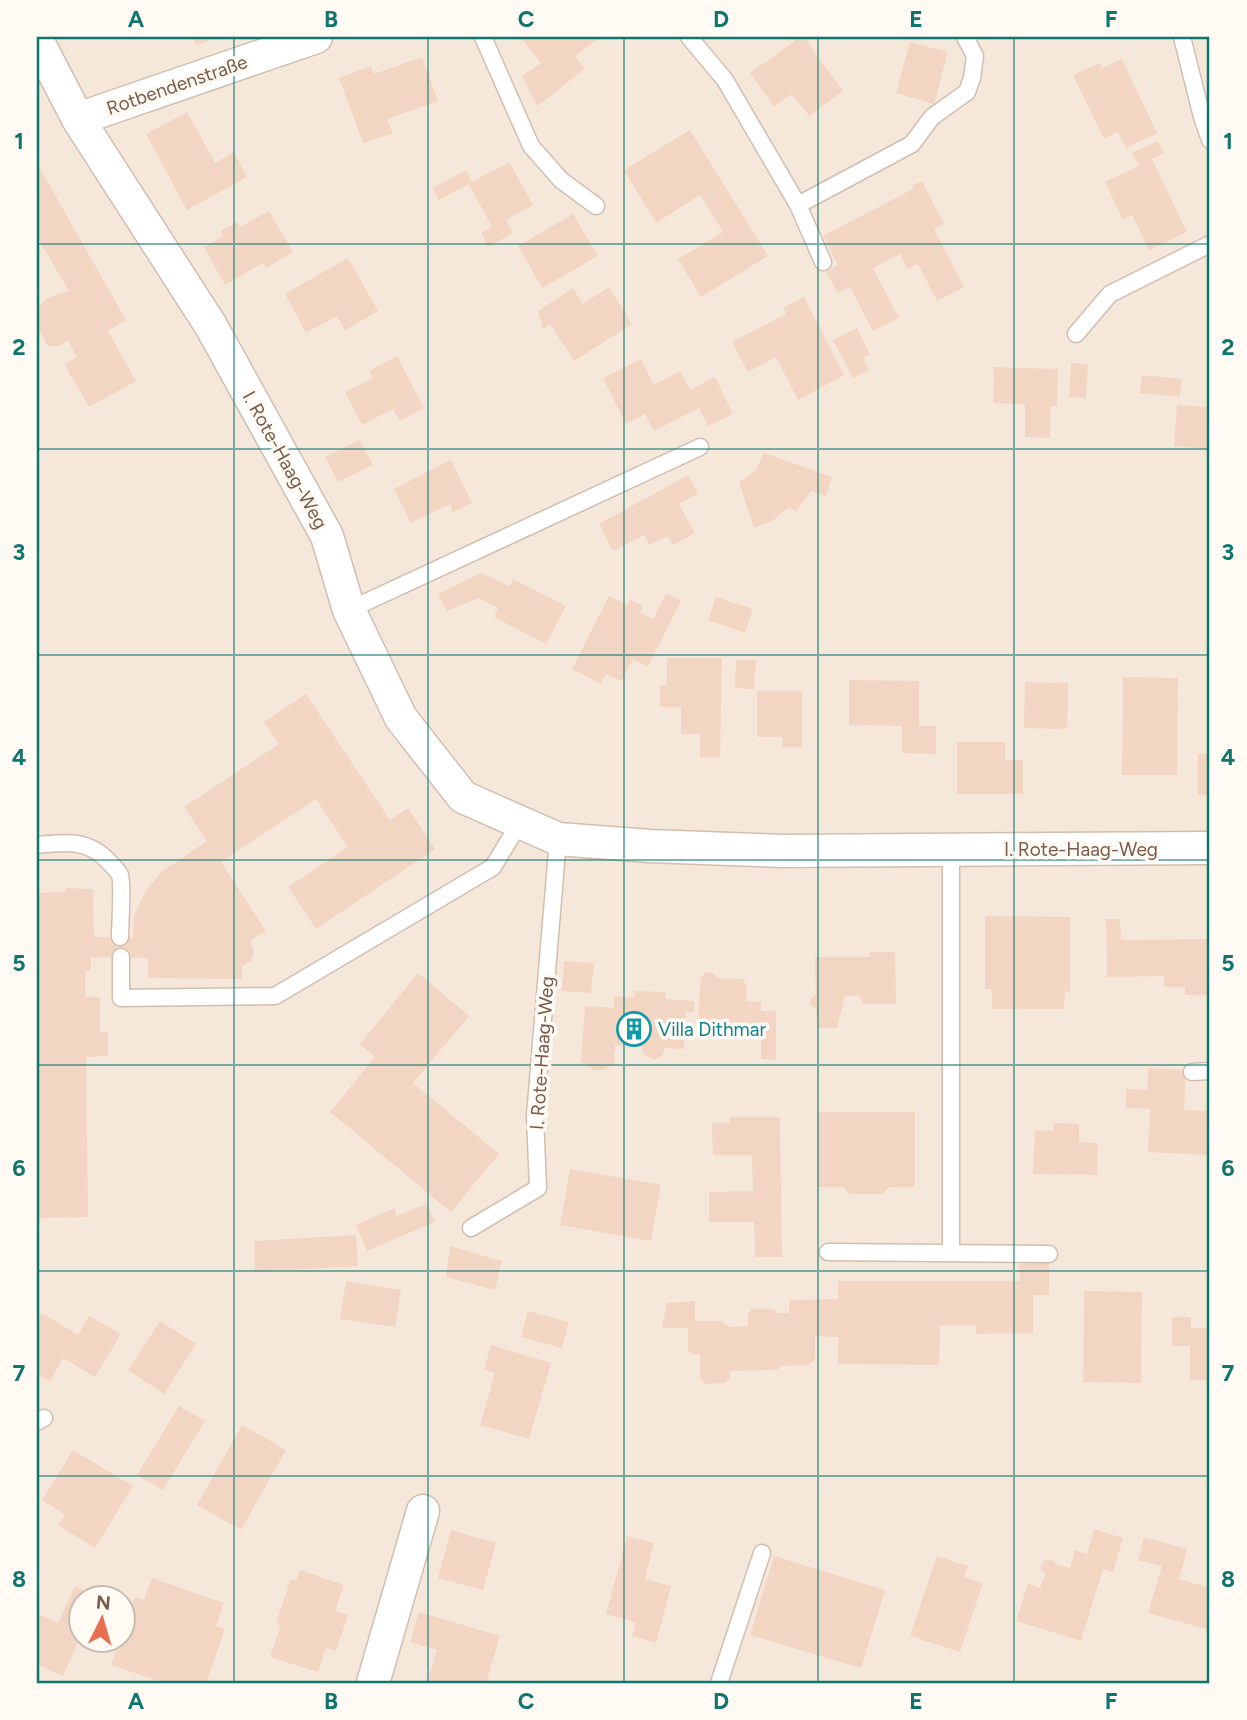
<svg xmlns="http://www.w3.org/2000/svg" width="1247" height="1720" font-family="Figtree,sans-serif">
	<rect width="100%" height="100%" fill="#fdf6ec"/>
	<!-- residential -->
	<path fill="#f5e8da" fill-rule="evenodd" d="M37,37H1210V1683H37ZM80,1598H122V1640H80Z"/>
	<!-- building -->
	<path fill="#f3d5c3" d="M193,37H221L196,45Z
		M520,37H601L575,56L585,69L537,106L522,76L541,63Z
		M792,37H804L843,91L809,116L792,94L774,107L750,73L795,41Z
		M910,42L948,52L934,104L896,93Z
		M422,57L438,101L387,119L393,133L363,143L339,78L371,66L374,74Z
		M1122,59L1157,133L1126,148L1118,132L1104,139L1073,75L1100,63L1102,68Z
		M187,112L215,163L234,152L247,177L187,210L146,134Z
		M690,130L768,256L701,297L678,259L723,232L700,195L656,223L624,170Z
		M1158,141L1164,153L1152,159L1187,232L1149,250L1132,215L1123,220L1105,182L1139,166L1132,153Z
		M509,162L533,205L506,220L513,233L488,247L481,233L492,227L469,184L439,200L433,188L466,170L472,182Z
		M37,163L126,320L108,331L136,381L89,407L64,364L77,357L68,341L59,346H48L37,325V310L47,298L69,291L37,237Z
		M922,181L944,224L934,229L964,287L937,301L918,264L907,269L900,254L873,268L899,318L873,331L850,287L838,293L826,272L838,265L823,236L913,189L912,186Z
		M269,211L293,252L266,268L263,263L225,285L204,247L223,236L221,231L237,222L240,227Z
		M573,214L598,256L542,288L518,246Z
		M348,258L378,311L345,330L337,316L306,333L285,294Z
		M609,287L632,324L574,361L550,324L543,329L538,311L573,288L583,304Z
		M804,297L844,375L798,400L776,357L748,372L732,342L786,314L783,308Z
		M857,328L870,355L863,358L869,370L853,378L833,340Z
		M397,356L424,408L400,421L393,409L362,425L345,392L373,378L369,371Z
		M641,359L654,385L680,371L690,390L715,377L733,414L708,426L699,408L654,431L645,414L626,424L603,378Z
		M1071,363L1088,364L1086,398L1069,397Z
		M994,367L1058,369L1057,406H1051L1050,438L1025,437V404L993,403Z
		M1142,375L1182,379L1180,397L1140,393Z
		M1177,405L1210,407V449L1174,446Z
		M360,440L373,465L338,482L325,457Z
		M764,453L832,477L826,496L811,491L796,512L789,507L772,521L754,528L739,482L755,471Z
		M451,460L472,503L453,512L450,504L411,523L394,489Z
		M688,475L698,494L679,504L695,533L673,545L668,536L649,545L644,535L613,551L599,524Z
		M481,573L510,586L513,579L566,606L546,644L494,617L498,608L478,598L447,611L438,594Z
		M666,593L681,601L648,667L633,659L622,681L606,674L601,684L572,669L609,596L627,605L630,599L643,606L640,613L653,619Z
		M716,597L753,609L745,633L708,620Z
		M667,658H722L720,757H700V734H681V707H660V685H667Z
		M736,660H756L754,689L735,688Z
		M1123,677L1178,678L1177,775H1122Z
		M849,680L919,681V726H936V754L902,753V726L849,725Z
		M1025,682L1068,683L1067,729L1024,728Z
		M757,691H802V747H782L783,737H757Z
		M306,694L390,820L408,808L435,849L316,929L288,887L348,847L316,799L221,862L266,931L250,941L254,952L251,961L242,966V979L148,978V958L91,957V971H85V997H100V1032H108V1056L86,1057L88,1217L37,1218V893L66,892V888L93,889L94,937L133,938L134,916L146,890L163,871L207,841L184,807L279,744L264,722Z
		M957,742H1005V760H1023V794H957Z
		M1198,754H1210V795H1197Z
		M985,916L1070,917V992L1065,991L1064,1009H992V989H985Z
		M1106,919H1120L1121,940L1210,939V995H1185V987H1164V976L1107,977Z
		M870,952H895L896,1004H864L859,996H845L837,1028H817L816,1008L811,1006L809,1001L816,994L815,957H870Z
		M564,961L594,963L591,993L562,991Z
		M705,972L714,973L717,978L743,979L747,986L746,1001L761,1002V1011H776V1060L761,1059V1036L697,1031L701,978Z
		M418,973L469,1016L413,1083L499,1154L451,1212L330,1112L375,1057L360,1044Z
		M635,991L666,992V999L694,1001V1012H686L684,1049L665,1048L662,1056L655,1060L644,1055L641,1047L615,1045L614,1064L604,1070H594L585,1063H581L585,1006L614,1008V996L634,998Z
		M1148,1068L1186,1070L1184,1110L1210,1111V1177H1207V1155L1148,1152L1150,1109L1126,1108V1089L1147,1090Z
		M817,1112H915V1187H889L882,1194H850L843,1187H817Z
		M730,1117H780L782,1257H755L754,1222H709V1192L753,1191L752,1155H713L712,1123H730Z
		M1053,1123L1079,1124V1142L1098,1143L1097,1175L1033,1174L1035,1130L1053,1131Z
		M570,1169L661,1185L651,1241L560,1225Z
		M426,1204L435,1222L367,1251L356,1225L394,1208L397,1216Z
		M356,1235L358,1266L255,1272L254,1241Z
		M450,1246L502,1261L495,1290L446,1277Z
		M1049,1263V1295H1033V1333L976,1334V1325H940L939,1365L838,1364V1337L815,1336V1359L808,1365L781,1366L777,1370L730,1371V1378L725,1383L706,1384L700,1379V1355H694L688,1350V1328H662L667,1303L695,1301V1321H722L729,1327L748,1326V1314L752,1309H773L778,1313H789V1300L838,1299V1281H1020L1019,1264Z
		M346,1281L401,1290L395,1327L340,1319Z
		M1084,1291L1142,1292L1141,1383L1083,1382Z
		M528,1311L569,1322L562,1348L521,1337Z
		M42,1313L78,1335L89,1316L121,1334L95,1377L63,1358L50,1381L37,1374V1322Z
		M1172,1317H1191V1328H1210V1380H1190V1346H1172Z
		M160,1321L196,1344L164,1394L128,1370Z
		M491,1345L551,1363L529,1439L480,1425L495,1373L484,1370Z
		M179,1406L205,1421L163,1490L137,1475Z
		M242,1425L286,1450L241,1530L197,1505Z
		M73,1450L133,1486L95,1548L58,1525L65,1514L42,1500Z
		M1094,1529L1123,1538L1113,1572L1103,1569L1081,1641L1016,1621L1028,1583L1040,1588L1045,1574L1040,1569L1043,1561L1051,1559L1056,1564L1070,1568L1075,1550L1087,1554Z
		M451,1530L496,1543L483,1590L438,1578Z
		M627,1536L654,1543L645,1579L671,1586L656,1643L632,1636L636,1622L606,1614Z
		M1144,1537L1187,1549L1179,1579L1210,1588V1630L1148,1613L1162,1566L1138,1560Z
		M774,1556L885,1590L861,1668L750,1635Z
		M937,1556L968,1566L964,1577L983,1583L960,1652L910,1636Z
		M300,1570L344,1585L335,1611L348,1615L336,1651L326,1648L318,1672L270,1657L281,1625L276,1623L291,1579L296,1581Z
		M152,1578L224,1603L216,1626L225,1629L206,1683H164L111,1665L120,1640H122V1633L135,1597L144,1600Z
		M75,1586L99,1598H80V1638L63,1676L37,1664V1613L58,1623Z
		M419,1612L500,1636L486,1683H427L437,1650L410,1642Z"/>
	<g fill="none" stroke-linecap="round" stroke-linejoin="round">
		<!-- service casing -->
		<g stroke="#d1beb0" stroke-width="19">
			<path id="service" d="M483,37L531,146L561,180L596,206
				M689,37L725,80L798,205L823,262
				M1182,37L1202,117L1210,140
				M798,205L912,144L932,117L967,92L972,78L975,56L965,37
				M1076,334L1110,294L1210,244
				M349,610L700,447
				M37,845C65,842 89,839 109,862C112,865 118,871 120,875C123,885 120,924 120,937
				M951,850V1253
				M121,957V998L275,996L493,867L520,822
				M1192,1072L1210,1071
				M471,1228L538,1188L535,1116L558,839
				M828,1252L1049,1254
				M37,1422L44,1418
				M719,1683L762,1553"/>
		</g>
		<!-- minor casing -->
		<g stroke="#d1beb0" stroke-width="35">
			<path id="minor" d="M37,40L78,119L211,326L327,536L349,610L401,718L463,797L558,839L650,846L784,851L1210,848
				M78,119L316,37
				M373,1683L423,1511"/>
		</g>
		<!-- service -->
		<use href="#service" stroke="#fff" stroke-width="16"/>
		<!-- minor -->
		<use href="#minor" stroke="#fff" stroke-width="32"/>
	</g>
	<!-- grid -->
	<path fill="none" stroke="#0f766e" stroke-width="2" stroke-opacity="0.55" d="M234,37V1683M428,37V1683M624,37V1683M818,37V1683M1014,37V1683M37,244H1210M37,449H1210M37,655H1210M37,860H1210M37,1065H1210M37,1271H1210M37,1476H1210"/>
	<!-- icons -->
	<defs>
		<g id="building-ring" transform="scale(1.75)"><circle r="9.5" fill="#fffaf3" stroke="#0f9aa8" stroke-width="1.5"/><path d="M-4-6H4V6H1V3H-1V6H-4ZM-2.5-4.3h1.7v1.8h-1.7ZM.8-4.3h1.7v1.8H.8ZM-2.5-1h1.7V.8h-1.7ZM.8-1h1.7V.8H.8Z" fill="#0f9aa8"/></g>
	</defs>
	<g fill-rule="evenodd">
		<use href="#building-ring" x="634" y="1029"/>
	</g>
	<g text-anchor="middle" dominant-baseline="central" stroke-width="7" stroke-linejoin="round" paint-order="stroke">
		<!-- street labels -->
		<g font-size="19" fill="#7a5c4d" stroke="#fffaf3">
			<text transform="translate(177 85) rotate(-19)">Rotbendenstraße</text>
			<text transform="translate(285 460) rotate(61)">I. Rote-Haag-Weg</text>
			<text x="1081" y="849">I. Rote-Haag-Weg</text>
			<text transform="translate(542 1053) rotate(-86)">I. Rote-Haag-Weg</text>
		</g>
		<!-- culture labels -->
		<g font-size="19" fill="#0d838f" stroke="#fffaf3" text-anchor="start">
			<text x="658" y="1029">Villa Dithmar</text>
		</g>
	</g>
	<!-- border -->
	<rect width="1247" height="1720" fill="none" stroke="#fffaf3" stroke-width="77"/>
	<!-- north arrow -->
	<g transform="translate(102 1619) rotate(5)"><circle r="33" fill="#fffaf3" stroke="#cabbb1" stroke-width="2"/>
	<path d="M0-5L12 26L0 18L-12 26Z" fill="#e76f51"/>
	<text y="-10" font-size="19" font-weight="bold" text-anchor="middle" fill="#7a5c4d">N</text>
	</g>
	<rect x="38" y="38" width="1170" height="1644" fill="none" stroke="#0f766e" stroke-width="2.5"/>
	<g font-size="23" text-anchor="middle" font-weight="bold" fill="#0f766e">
		<text x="136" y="27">A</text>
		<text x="331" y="27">B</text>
		<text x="526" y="27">C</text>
		<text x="721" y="27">D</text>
		<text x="916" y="27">E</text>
		<text x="1111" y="27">F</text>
		<text x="19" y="149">1</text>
		<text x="1228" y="149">1</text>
		<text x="19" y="355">2</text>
		<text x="1228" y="355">2</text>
		<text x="19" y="560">3</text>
		<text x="1228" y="560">3</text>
		<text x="19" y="765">4</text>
		<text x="1228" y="765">4</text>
		<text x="19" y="971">5</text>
		<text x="1228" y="971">5</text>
		<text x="19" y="1176">6</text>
		<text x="1228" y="1176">6</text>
		<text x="19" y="1381">7</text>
		<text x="1228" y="1381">7</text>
		<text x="19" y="1587">8</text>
		<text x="1228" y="1587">8</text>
		<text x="136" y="1709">A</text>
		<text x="331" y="1709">B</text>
		<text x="526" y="1709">C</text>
		<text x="721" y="1709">D</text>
		<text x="916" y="1709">E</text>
		<text x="1111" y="1709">F</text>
	</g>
</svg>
